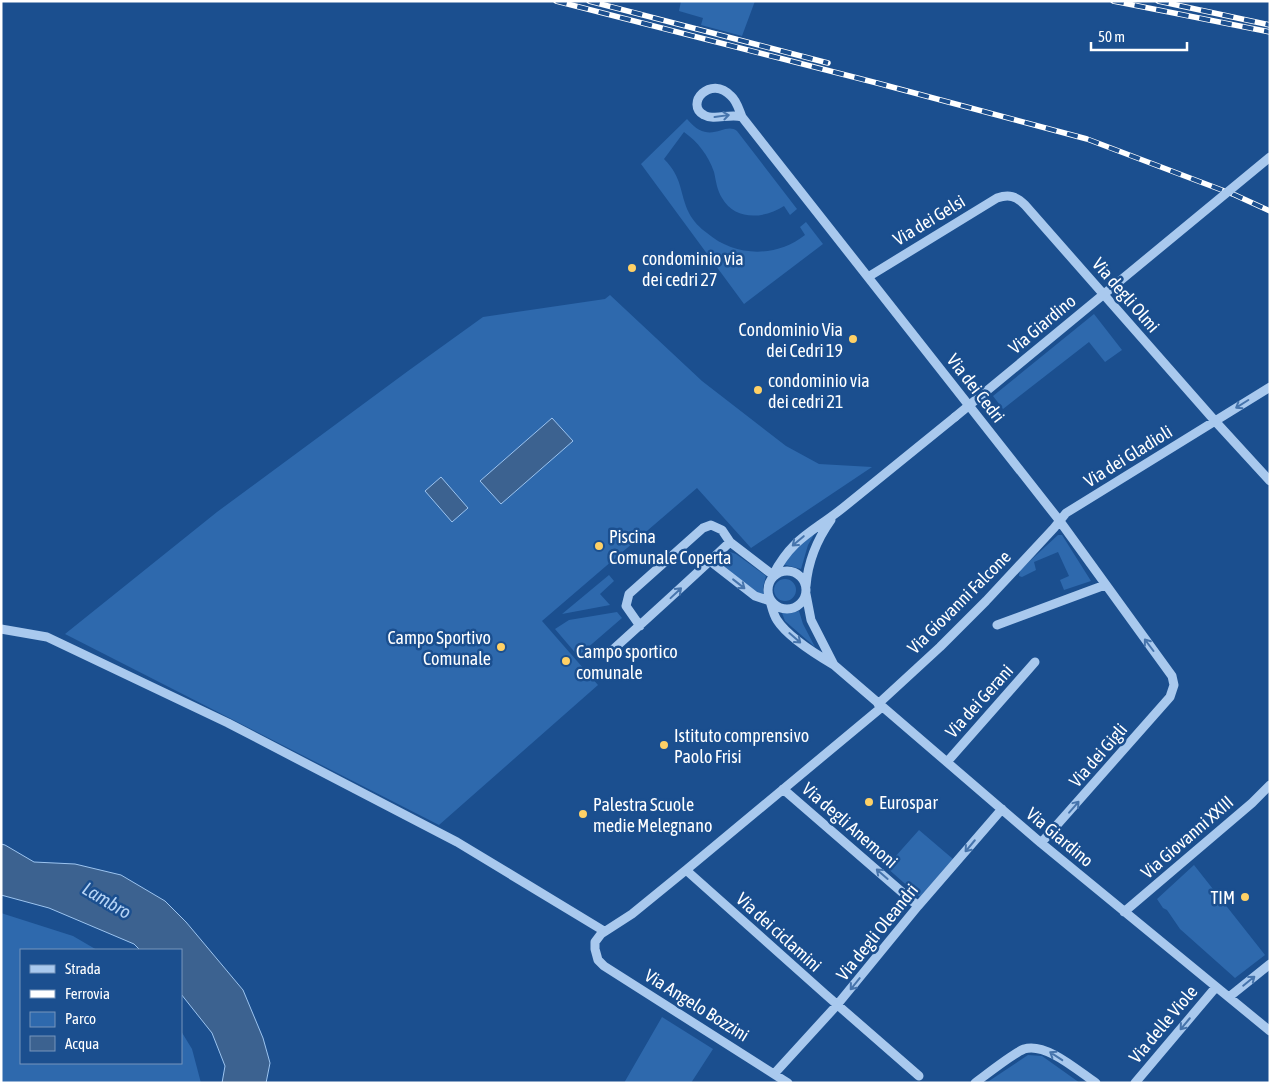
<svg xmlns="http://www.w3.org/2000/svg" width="1271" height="1084" font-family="'Asap Condensed',sans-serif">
	<rect width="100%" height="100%" fill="#1b4f8f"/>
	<!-- green -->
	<path fill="#2e69ad" d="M681,1H755L742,36L701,25L703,18L679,11Z
		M687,119C710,147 724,121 737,131L797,209L790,215L784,206C764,219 735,221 722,198C717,190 716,181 714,172C708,155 698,142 684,132L664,159C683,178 679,192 689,213C693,221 700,228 707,233C735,257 776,258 805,235L800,227L806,222L823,244L744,304L641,164Z
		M610,295L702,381L786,446L819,464L872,467L751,548L697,488L542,621L598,685L439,825L65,634L217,512L408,371L483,317L605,299Z
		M1094,314L1122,350L1105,362L1089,342L1003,409L993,396Z
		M816,531L808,545L801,569L782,564L789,552Z
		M1058,535H1062L1091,581L1064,590L1060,580L1069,576L1058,552L1034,562L1036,570L1022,577L1019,576L1020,570Z
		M730,552L736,554L766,576L763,587L764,595L758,594L722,565V560Z
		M609,575L614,581L600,594L610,605L562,614Z
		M774 590a11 11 0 1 1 22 0a11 11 0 1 1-22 0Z
		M799,611L803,624L815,647L785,621L782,613H790Z
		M617,612L622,618L578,656L555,629L569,620Z
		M919,830L953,859L920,897L886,867Z
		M1194,865L1265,955L1235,978L1180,929L1167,910L1163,908L1157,899Z
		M1,913L73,936L97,950H21V1063H181V1031L192,1049L201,1083H1Z
		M662,1017L713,1049L691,1083H624Z
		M1028,1055L1042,1056L1080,1083H986Z"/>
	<!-- water -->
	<path fill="#3c6290" stroke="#9cc4f0" d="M552,418L573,441L501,504L480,481Z
		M441,477L468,508L452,522L425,491Z
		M1,844L5,845L34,862L75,864L121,875L165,901L186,922L243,990L263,1038L270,1063L266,1083H222L225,1066L212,1033L181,994V950H140L134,944L49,908L1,895Z"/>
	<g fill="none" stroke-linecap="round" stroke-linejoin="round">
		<!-- minor -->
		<path stroke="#a9c9ee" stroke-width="9" d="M742,117C730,113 714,121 704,115C684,104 711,74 731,96C737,101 739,110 742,117L1059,520L1172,676L1174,685L1170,697L1041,843
			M868,277L997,198C1009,194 1016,196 1025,205L1215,421L1270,481
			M730,542L773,575C793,537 813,532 844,507C881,477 918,447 955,417
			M710,561L755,596L770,601C772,607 773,614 777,620C787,636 817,655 834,665L1041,843L1270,1031
			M768 590a19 19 0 1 1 38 0a19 19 0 1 1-38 0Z
			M806,586C808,561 816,541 831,520
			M806,594L811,620L834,665
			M997,625L1105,585
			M1,629L47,637L228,723L457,842L604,931
			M608,654C649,617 690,580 730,542L722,530L711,525L703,528L629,594L626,606L640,626
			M878,704L940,647L986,601L1054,528L1066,513L1270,387
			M947,762L1035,662
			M783,789L918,906
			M686,870L825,994L919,1076
			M1124,912L1252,803L1270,785
			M1229,997L1270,964
			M774,1074L837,1005L918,906L1002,809
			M788,1083L604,966L598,960L595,949V942L601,934L632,914L686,870L882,707
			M975,1083C987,1074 1012,1054 1024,1049C1046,1042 1078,1071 1096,1083
			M1135,1083L1216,987"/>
		<!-- rail casing -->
		<g stroke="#fff" stroke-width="5.5">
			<path id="rail" d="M556,1L877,83L1087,139L1235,195L1270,211
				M589,1L828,63
				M1113,1L1270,32
				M1158,1L1270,25"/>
		</g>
		<!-- rail -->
		<use href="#rail" stroke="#1b4f8f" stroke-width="4" stroke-dasharray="11" stroke-linecap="butt"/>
		<!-- minor-bridge -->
		<path stroke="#a9c9ee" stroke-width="9" d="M955,417L1270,157"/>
	</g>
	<!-- one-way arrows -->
	<defs><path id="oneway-shaft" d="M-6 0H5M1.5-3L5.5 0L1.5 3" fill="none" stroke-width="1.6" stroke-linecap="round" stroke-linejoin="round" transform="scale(1.25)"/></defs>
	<g stroke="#4674ac">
		<use href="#oneway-shaft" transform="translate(722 116) rotate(-8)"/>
		<use href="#oneway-shaft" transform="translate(1242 404) rotate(148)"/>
		<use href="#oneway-shaft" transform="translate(798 541) rotate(140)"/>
		<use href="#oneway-shaft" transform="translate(739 584) rotate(38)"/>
		<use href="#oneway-shaft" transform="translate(676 593) rotate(-43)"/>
		<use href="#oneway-shaft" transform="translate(795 638) rotate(41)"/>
		<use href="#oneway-shaft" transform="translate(1149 645) rotate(-127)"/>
		<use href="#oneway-shaft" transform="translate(1074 807) rotate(-49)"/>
		<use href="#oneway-shaft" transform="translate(970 846) rotate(130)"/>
		<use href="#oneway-shaft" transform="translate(882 874) rotate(-139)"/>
		<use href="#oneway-shaft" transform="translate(1249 981) rotate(-39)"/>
		<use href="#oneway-shaft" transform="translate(855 984) rotate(129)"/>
		<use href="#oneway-shaft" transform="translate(1185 1024) rotate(130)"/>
		<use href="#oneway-shaft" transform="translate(1056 1056) rotate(-147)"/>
	</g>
	<!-- markers -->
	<g fill="#ffd166" stroke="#1b4f8f" stroke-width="2">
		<circle cx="632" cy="268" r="5"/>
		<circle cx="853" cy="339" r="5"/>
		<circle cx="758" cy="390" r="5"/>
		<circle cx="599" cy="546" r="5"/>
		<circle cx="501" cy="647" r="5"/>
		<circle cx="566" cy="661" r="5"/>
		<circle cx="664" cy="745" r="5"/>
		<circle cx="869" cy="802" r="5"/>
		<circle cx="583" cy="814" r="5"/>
		<circle cx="1245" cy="897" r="5"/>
	</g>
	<g text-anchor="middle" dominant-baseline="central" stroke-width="5" stroke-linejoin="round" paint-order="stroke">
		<!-- street labels -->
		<g font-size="18" fill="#fff" stroke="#1b4f8f">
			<text transform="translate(929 220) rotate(-31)">Via dei Gelsi</text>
			<text transform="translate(1126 295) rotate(49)">Via degli Olmi</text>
			<text transform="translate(1042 324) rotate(-40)">Via Giardino</text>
			<text transform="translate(976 388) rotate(52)">Via dei Cedri</text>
			<text transform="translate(1128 456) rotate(-32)">Via dei Gladioli</text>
			<text transform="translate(959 602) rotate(-45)">Via Giovanni Falcone</text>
			<text transform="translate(979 701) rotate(-48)">Via dei Gerani</text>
			<text transform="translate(1098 755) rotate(-49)">Via dei Gigli</text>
			<text transform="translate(850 825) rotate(41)">Via degli Anemoni</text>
			<text transform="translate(1060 837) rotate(40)">Via Giardino</text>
			<text transform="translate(1187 837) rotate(-41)">Via Giovanni XXIII</text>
			<text transform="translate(779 932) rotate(42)">Via dei ciclamini</text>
			<text transform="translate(877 932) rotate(-51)">Via degli Oleandri</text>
			<text transform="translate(697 1005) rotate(32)">Via Angelo Bozzini</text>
			<text transform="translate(1163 1024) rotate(-50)">Via delle Viole</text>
		</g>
		<!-- poi labels -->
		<g font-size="18" fill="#fff" stroke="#1b4f8f" text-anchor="start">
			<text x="642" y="258">condominio via<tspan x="642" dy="21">dei cedri 27</tspan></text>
			<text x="843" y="329" text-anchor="end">Condominio Via<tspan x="843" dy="21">dei Cedri 19</tspan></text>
			<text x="768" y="380">condominio via<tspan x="768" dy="21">dei cedri 21</tspan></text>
			<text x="609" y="536">Piscina<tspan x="609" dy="21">Comunale Coperta</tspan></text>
			<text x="491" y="637" text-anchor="end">Campo Sportivo<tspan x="491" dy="21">Comunale</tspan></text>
			<text x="576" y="651">Campo sportico<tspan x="576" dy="21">comunale</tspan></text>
			<text x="674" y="735">Istituto comprensivo<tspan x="674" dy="21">Paolo Frisi</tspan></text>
			<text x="879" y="802">Eurospar</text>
			<text x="593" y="804">Palestra Scuole<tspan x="593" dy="21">medie Melegnano</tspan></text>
			<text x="1235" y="897" text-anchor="end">TIM</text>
		</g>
		<!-- water labels -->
		<g font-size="19" font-style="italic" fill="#b5d3f5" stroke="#1b4f8f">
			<text transform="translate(107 900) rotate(31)">Lambro</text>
		</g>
	</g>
	<!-- border -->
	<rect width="1271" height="1084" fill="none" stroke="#ffffff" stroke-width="5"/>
	<!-- legend -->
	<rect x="20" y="949" width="162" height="115" fill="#1b4f8f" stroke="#7695bc"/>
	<rect x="30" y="965" width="25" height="8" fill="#a9c9ee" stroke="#7695bc"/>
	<text x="65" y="974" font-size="15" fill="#ffffff">Strada</text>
	<rect x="30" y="990" width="25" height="8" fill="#ffffff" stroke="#7695bc"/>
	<text x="65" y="999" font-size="15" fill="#ffffff">Ferrovia</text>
	<rect x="30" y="1012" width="25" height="15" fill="#2e69ad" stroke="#7695bc"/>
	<text x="65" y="1024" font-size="15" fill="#ffffff">Parco</text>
	<rect x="30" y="1036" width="25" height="15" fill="#3c6290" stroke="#7695bc"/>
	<text x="65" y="1049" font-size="15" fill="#ffffff">Acqua</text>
	<!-- scale -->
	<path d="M1091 42v8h96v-8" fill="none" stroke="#ffffff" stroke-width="2.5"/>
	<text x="1098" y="42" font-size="15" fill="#ffffff" stroke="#1b4f8f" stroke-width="4" paint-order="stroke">50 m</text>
</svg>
